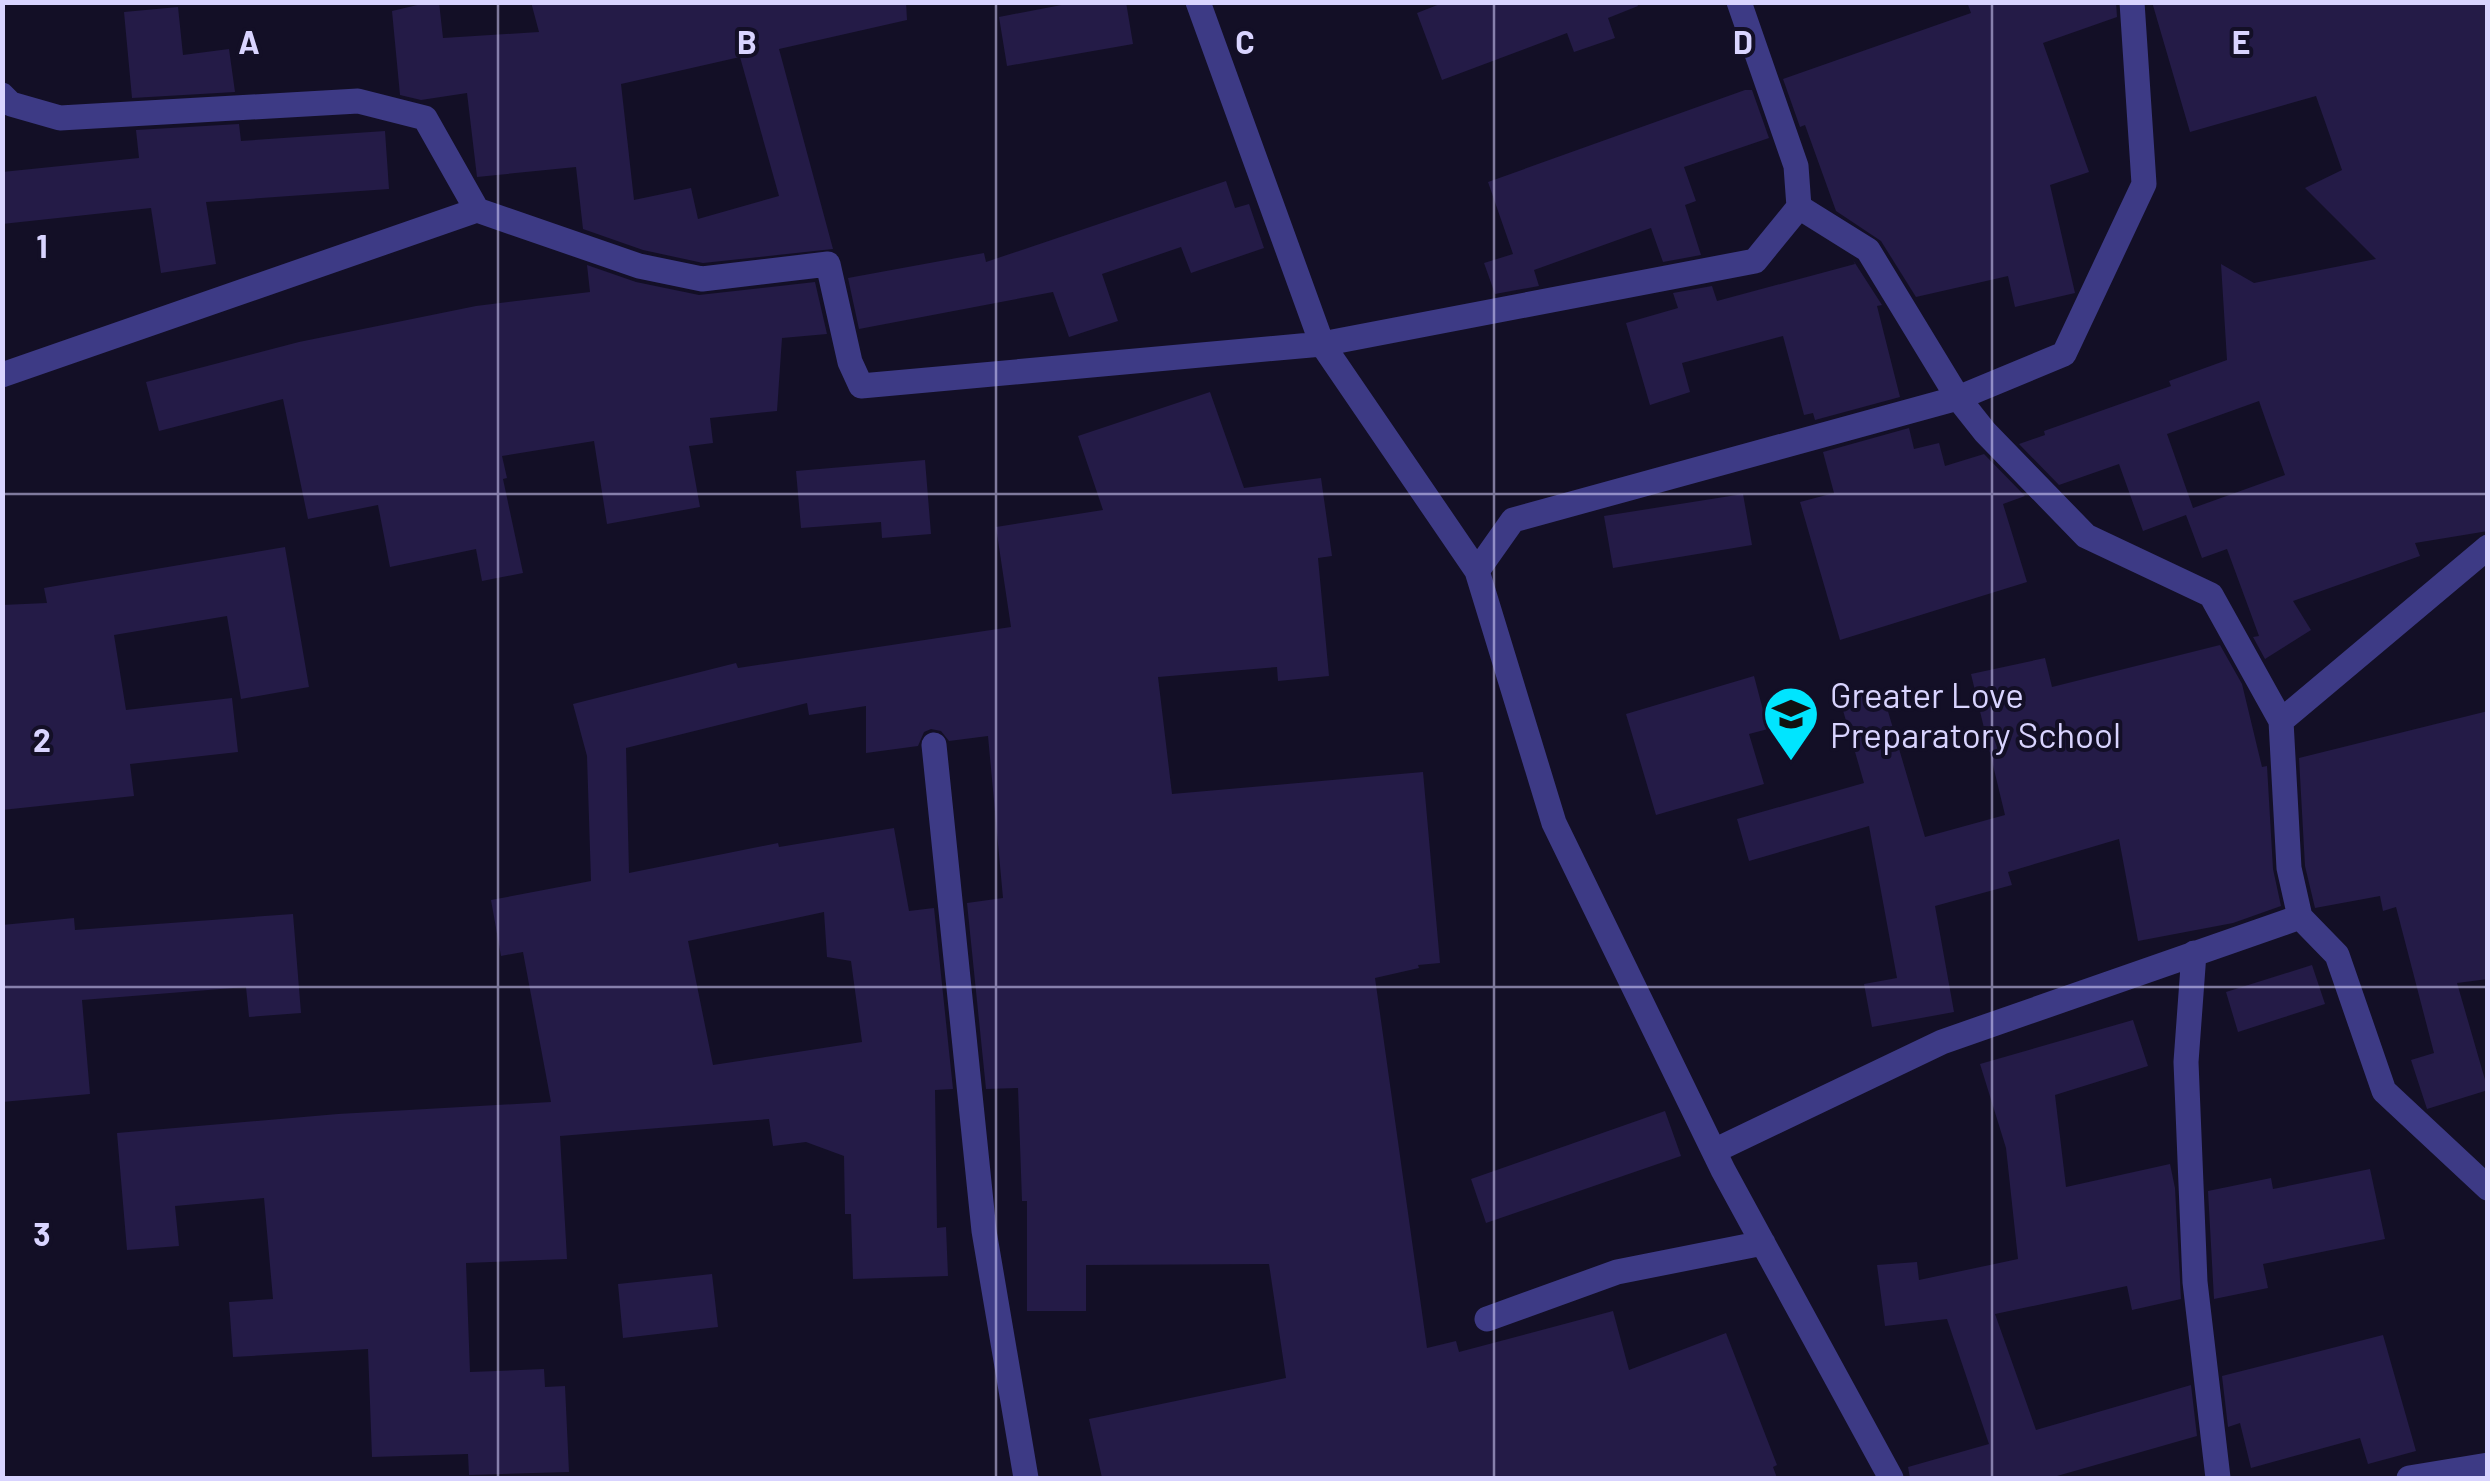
<svg xmlns="http://www.w3.org/2000/svg" width="2490" height="1481" font-family="Barlow,sans-serif">
	<rect width="100%" height="100%" fill="#130f26"/>
	<!-- building -->
	<path fill="#241b47" fill-rule="evenodd" d="M430,2H439L443,38L539,32L531,2H906L907,20L779,49L833,249L703,263L643,250L583,229L576,167L477,177L467,93L421,100L400,95L392,11ZM740,57L779,196L698,219L691,188L634,200L621,84Z
		M1077,2H1126L1133,44L1007,66L999,17Z
		M1445,2H1637L1638,6L1608,18L1615,38L1574,52L1567,33L1442,80L1417,13Z
		M1967,2H2116L2117,17L2043,43L2089,172L2050,185L2075,293L2015,307L2008,276L1916,297L1881,241L1836,211L1805,125L1800,127L1783,79L1971,13Z
		M2152,2H2488V531L2415,543L2420,556L2293,601L2311,630L2265,659L2253,637L2259,636L2227,549L2202,558L2186,515L2143,531L2119,464L2059,485L2019,444L2045,435L2044,431L2171,386L2169,381L2227,360L2221,264L2254,283L2376,259L2305,188L2342,170L2316,96L2190,132ZM2259,401L2285,475L2193,508L2167,434Z
		M178,7L183,55L229,49L235,92L132,98L124,12Z
		M1745,90H1752L1769,138L1684,167L1696,201L1685,205L1701,255L1663,262L1651,228L1534,270L1539,286L1495,294L1484,263L1513,254L1488,182Z
		M239,124L241,141L385,131L389,189L206,202L216,264L161,273L151,208L2,224V172L139,158L136,130Z
		M1226,181L1235,208L1249,204L1264,248L1191,273L1181,247L1102,274L1118,321L1069,337L1053,292L859,329L848,278L984,253L986,262Z
		M1853,260L1882,305L1877,306L1900,397L1815,420L1813,413L1804,415L1783,336L1682,363L1690,392L1650,405L1626,323L1678,308L1673,293L1712,286L1717,301L1855,264Z
		M587,265L636,282L699,295L815,282L827,334L782,338L777,411L710,418L713,443L689,446L700,507L607,524L594,441L502,456L507,478L503,479L523,573L482,581L476,549L390,567L378,505L308,519L283,399L159,431L146,382L299,342L476,306L590,292Z
		M1210,392L1244,488L1321,478L1332,556L1318,558L1329,676L1278,681L1277,667L1158,677L1172,794L1423,772L1440,963L1418,965L1419,968L1375,978L1427,1348L1456,1341L1459,1352L1613,1311L1629,1370L1726,1333L1777,1465L1773,1467L1777,1478H1102L1089,1419L1286,1378L1269,1264L1086,1265V1311H1027V1201H1022L1018,1088L986,1089L967,903L1003,898L988,736L949,741L941,731L931,729L924,732L918,746L866,753V706L809,715L807,703L626,748L629,873L778,843L779,847L894,828L909,911L934,908L953,1089L935,1090L937,1228L946,1227L948,1276L853,1279L851,1214H845L844,1156L806,1142L773,1146L769,1119L560,1136L567,1259L466,1263L470,1372L544,1369L545,1387L565,1386L569,1472L469,1475L468,1454L372,1457L368,1349L233,1357L229,1302L273,1299L264,1198L175,1206L179,1246L127,1250L117,1133L338,1114L551,1102L523,952L501,956L491,900L591,881L587,756L573,704L736,663L738,668L1011,627L996,527L1103,510L1078,436ZM824,912L827,957L851,961L862,1042L713,1065L688,941Z
		M1909,428L1914,449L1939,443L1945,466L1984,454L2025,496L2003,504L2027,582L1840,640L1800,502L1834,493L1823,452Z
		M925,460L931,534L882,538L881,522L801,528L796,471Z
		M1743,494L1752,545L1613,568L1604,516Z
		M285,547L309,687L241,699L227,616L114,635L126,710L232,698L238,752L130,764L134,796L2,810V605L47,603L44,588Z
		M2220,645L2242,684L2262,767L2267,766L2273,869L2281,906L2233,923L2138,941L2119,839L2008,872L2012,885L1935,906L1954,1012L1872,1027L1864,984L1897,978L1869,826L1749,861L1737,819L1864,783L1840,700L1882,691L1925,837L2005,815L1971,674L2045,658L2052,687Z
		M1754,676L1768,729L1749,734L1764,784L1656,815L1626,714Z
		M2488,711V979L2457,983L2488,1090L2427,1109L2411,1060L2434,1053L2396,907L2383,911L2380,896L2315,908L2305,866L2299,758Z
		M293,914L301,1013L249,1017L246,987L82,1000L90,1094L2,1102V925L74,918L75,930Z
		M2312,965L2325,1004L2238,1032L2226,992Z
		M2133,1020L2148,1066L2055,1095L2066,1187L2170,1164L2175,1188L2181,1299L2132,1310L2127,1286L1995,1314L2036,1430L2191,1385L2197,1436L2050,1478H1910L1908,1467L1989,1444L1947,1319L1885,1326L1877,1265L1917,1262L1919,1280L2018,1259L2006,1148L1980,1064Z
		M1665,1111L1681,1156L1486,1223L1471,1179Z
		M2370,1169L2385,1239L2263,1264L2268,1288L2214,1299L2208,1191L2271,1178L2273,1189Z
		M712,1274L718,1327L623,1338L618,1284Z
		M2383,1335L2416,1451L2368,1464L2360,1438L2251,1468L2240,1423L2228,1427L2222,1376Z"/>
	<g fill="none" stroke-linecap="round" stroke-linejoin="round">
		<!-- street -->
		<path stroke="#3d3a85" stroke-width="25" d="M1198,2L1322,344L1477,571L1554,823L1723,1170L1891,1478
			M2,95L11,104L60,118L358,101L425,118L477,210L639,266L702,279L828,264L850,362L861,386L1322,344L1755,261L1799,207L1796,166L1739,2
			M2,375L477,210
			M1477,571L1513,520L1958,398L2064,354L2144,184L2132,2
			M2281,721L2488,547
			M934,745L984,1231L1026,1478
			M2300,917L2337,955L2384,1091L2488,1188
			M2194,953L2186,1062L2195,1282L2218,1478
			M1714,1151L1942,1042L2300,917L2289,868L2281,721L2211,595L2086,536L1985,432L1958,398L1868,250L1799,207
			M1487,1319L1617,1272L1763,1243
			M2409,1478L2488,1465"/>
	</g>
	<!-- grid -->
	<path fill="none" stroke="#d9d4ff" stroke-width="2.5" stroke-opacity="0.55" d="M498,2V1478M996,2V1478M1494,2V1478M1992,2V1478M2,494H2488M2,987H2488"/>
	<!-- icons -->
	<defs>
		<g id="school-pin" transform="scale(2.875)"><path d="M0 17L-7.5 6A9.5 9.5 0 1 1 7.5 6Z" fill="#00e5ff" stroke="#130f26"/><path d="M0-5L7-2L0 1L-7-2ZM-4 1L0 2.5L4 1V4Q0 6-4 4Z" fill="#111"/></g>
	</defs>
	<g fill-rule="evenodd">
		<use href="#school-pin" x="1791" y="714"/>
	</g>
	<g text-anchor="middle" dominant-baseline="central" stroke-width="8" stroke-linejoin="round" paint-order="stroke">
		<!-- poi labels -->
		<g font-size="35" fill="#d9d4ff" stroke="#130f26" text-anchor="start">
			<text x="1830" y="694">Greater Love<tspan x="1830" dy="40">Preparatory School</tspan></text>
		</g>
	</g>
	<g font-size="32" text-anchor="middle" font-weight="bold" fill="#d9d4ff" stroke="#130f26" stroke-width="8" stroke-linejoin="round" paint-order="stroke">
		<text x="249" y="54">A</text>
		<text x="747" y="54">B</text>
		<text x="1245" y="54">C</text>
		<text x="1743" y="54">D</text>
		<text x="2241" y="54">E</text>
		<text x="42" y="258">1</text>
		<text x="42" y="752">2</text>
		<text x="42" y="1246">3</text>
	</g>
	<!-- border -->
	<rect width="2490" height="1481" fill="none" stroke="#d9d4ff" stroke-width="10"/>
</svg>
